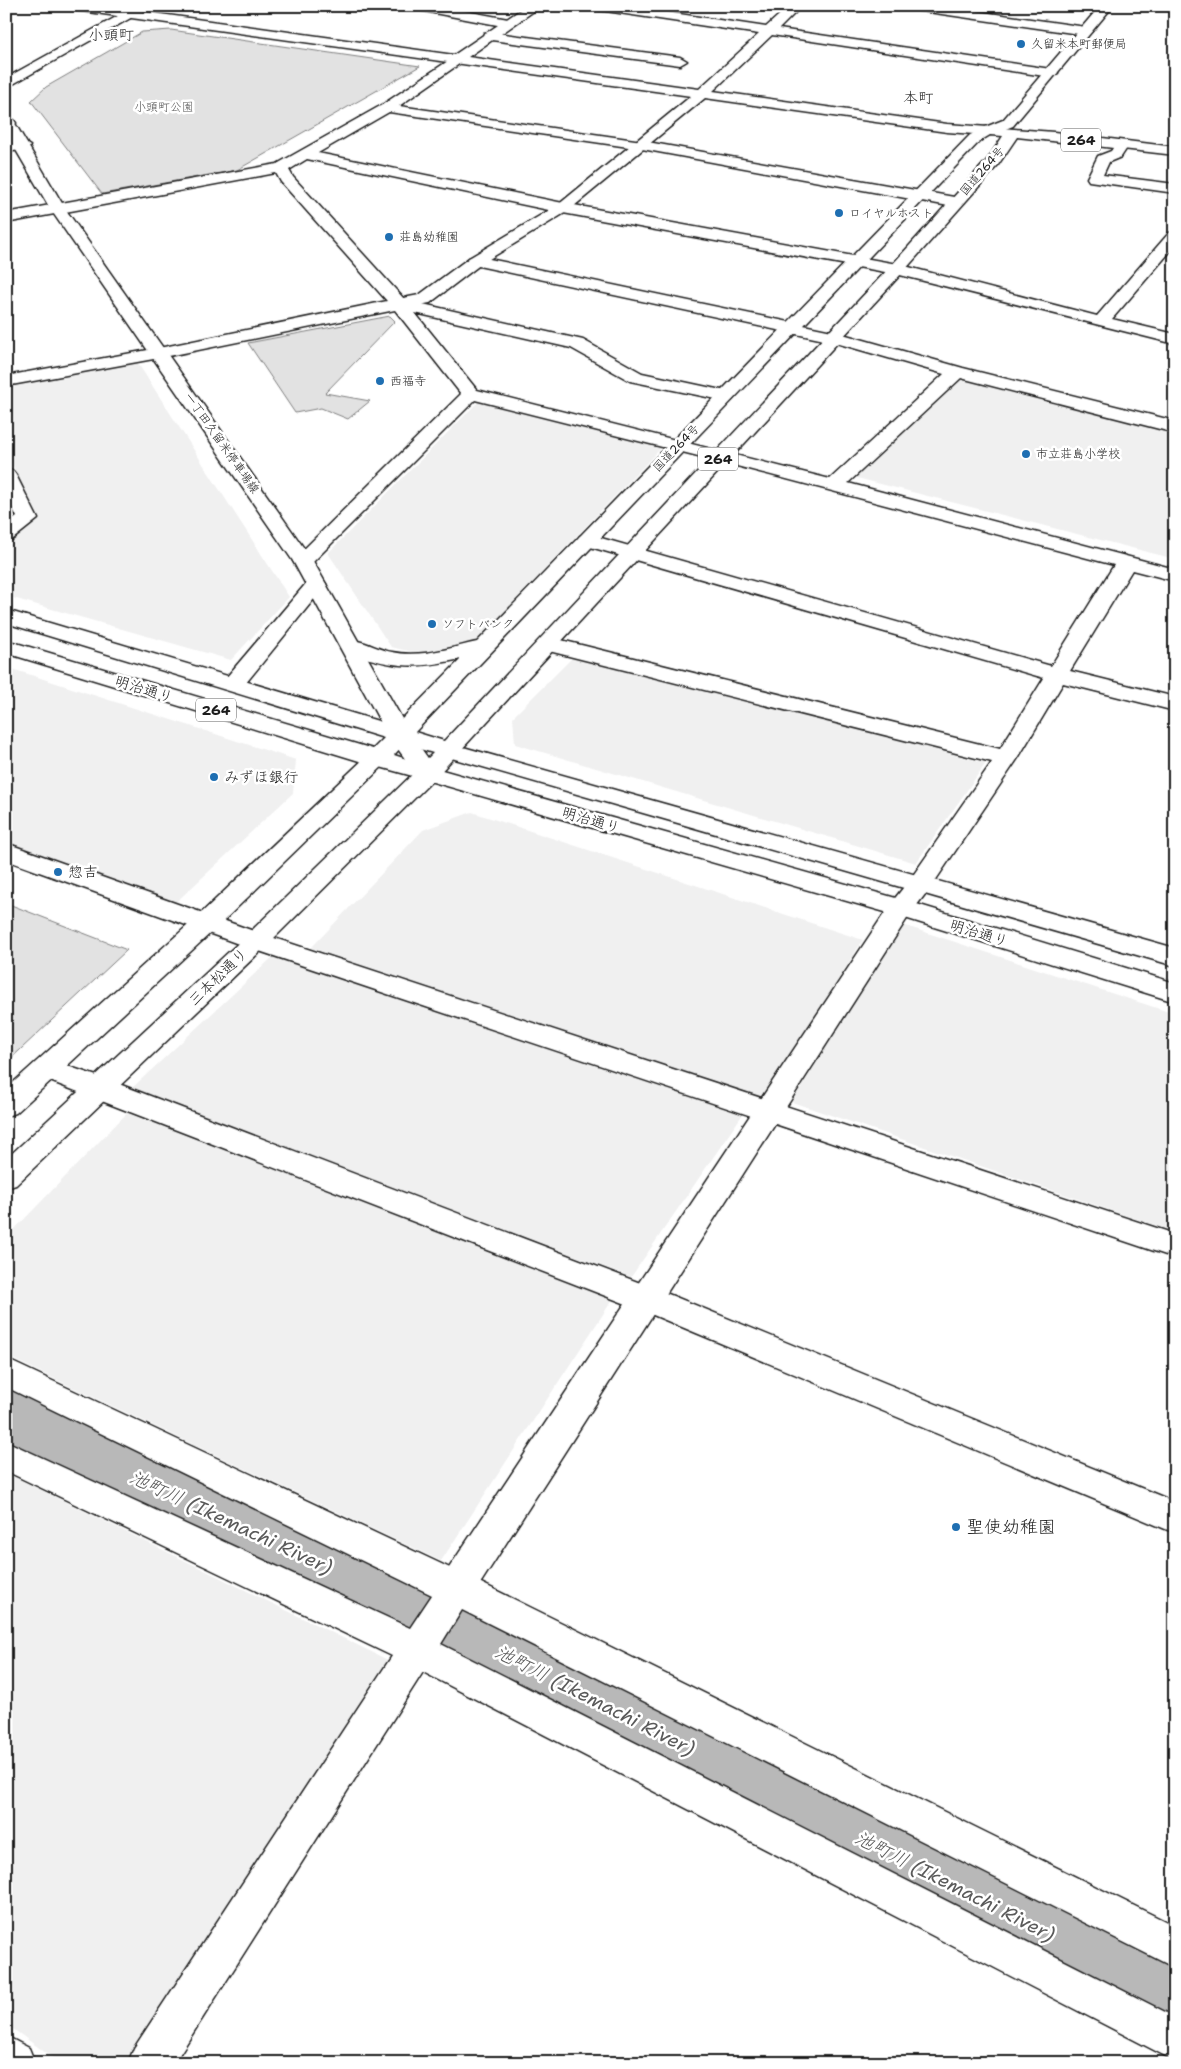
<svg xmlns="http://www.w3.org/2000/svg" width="1181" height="2069" font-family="'Shantell Sans','Klee One',sans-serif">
	<rect width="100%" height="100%" fill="#fff"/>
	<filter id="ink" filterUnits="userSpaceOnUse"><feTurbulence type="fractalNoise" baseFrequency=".02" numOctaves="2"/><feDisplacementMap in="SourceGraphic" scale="10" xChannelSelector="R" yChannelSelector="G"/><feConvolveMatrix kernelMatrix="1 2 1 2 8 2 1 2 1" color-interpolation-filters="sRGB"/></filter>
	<g filter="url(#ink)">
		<!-- built -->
		<path fill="#f0f0f0" d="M137,362L289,597L231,660L6,596V543L38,518L6,451V386Z
			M962,377L1175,432V559L853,477Z
			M479,401L663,446L471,646L417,653L391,647L328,553Z
			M575,655L986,763L916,863L515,744L513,717Z
			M6,667L296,760L293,793L174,904L6,844Z
			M472,812L863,940L763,1098L311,948L423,830Z
			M903,925L1175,1014V1232L792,1102Z
			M275,955L745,1111L631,1277L132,1088Z
			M127,1113L613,1299L441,1561L6,1356V1238Z
			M6,1473L392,1662L125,2063H60L6,2024Z"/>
		<!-- green -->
		<path fill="#e2e2e2" stroke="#7f7f7f" d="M171,30L420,66L237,170L102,194L31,101L46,87L142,32Z
			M390,316L395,321L325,393L370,401L348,419L321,408L295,413L248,343Z
			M6,903L127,950L6,1063Z"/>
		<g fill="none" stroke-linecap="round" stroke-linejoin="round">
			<!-- river -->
			<path fill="#b8b8b8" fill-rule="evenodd" d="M6,1388L32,1397L422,1571L1175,1952V2045L1143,2032L366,1621L6,1453Z"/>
			<!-- minor casing -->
			<g stroke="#1c1c1c" stroke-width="3">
				<path id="minor" d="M412,6H439L508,19L514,23L508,27L418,10Z
					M908,6H941L1086,27L1092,31L1086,35L914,10Z
					M489,32L680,57L687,61L680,65L484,39L483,36L484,33Z
					M457,55L462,56L464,59L462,62L399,106L642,141L954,197L962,202L954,207L642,149L389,112L318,153L563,203L897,264L1097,316L1169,233L1175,231V246L1112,319L1175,334V344L896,274L563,213L307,159L289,170L293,177L405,300L583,340L642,373L726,391L732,392L735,396L732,400L726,401L630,381L571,348L415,313L477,390L830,479L944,374L829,341L469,264L467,261L469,258L475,256L832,331L963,368L1175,421V433L961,378L848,483L1175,569V581L1132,570L1070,671L1175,697V711L1063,683L1018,758L929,890L920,892L911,890L907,884L992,762L541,649L538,644L541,639L549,637L1000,749L1044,678L580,544L577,540L580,536L587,534L594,536L1051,666L1114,565L714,460L475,400L310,565L303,567L296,565L293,561L296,557L461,394L395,310L159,358L6,386V376L159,348L387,301L281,182L276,173L6,223V213L277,164L382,105Z
					M1122,141L1129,145L1121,157L1109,162L1103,175L1175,184V193L1089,181L1087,178L1098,156L1111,151L1117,142Z
					M23,142L30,146L28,149L6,152V144Z
					M6,469L13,471L16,475L38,519L13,539L6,541V525L17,517L6,495Z
					M316,578L323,580L326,584L323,588L241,689L233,691L225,689L222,684L225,679L309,580Z
					M6,843L265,935L1175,1234V1258L247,947L6,860Z
					M47,1059L111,1081L656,1289L1175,1502V1533L634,1307L37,1076L33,1069L37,1062Z
					M6,1359L469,1577L1175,1926V1968L462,1610L441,1644L1175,2017V2061L423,1672L174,2063H128L134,2048L392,1656L6,1471V1441L410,1628L432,1595L6,1387Z"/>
			</g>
			<!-- tertiary casing -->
			<g stroke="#1c1c1c" stroke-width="3">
				<path id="tertiary" d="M68,6H103L454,55L526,6H541L468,57L699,89L759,34L599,10L593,6H626L766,27L789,6H802L779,29L1051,69L1058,73L1051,77L772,35L713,91L947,124L988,127L995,131L988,135L947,132L705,98L568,211L481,264L430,303L399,309L393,308L391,304L393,300L419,295L469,258L558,205L691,96L74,10Z
					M377,752L385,754L389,759L385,764L215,929L16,1113L6,1116V1089L197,917L369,754Z
					M427,766L435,768L439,773L435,778L265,947L16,1185L6,1188V1159L247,935L419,768Z
					M920,876L929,878L933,884L910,914L469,1601L456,1605L443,1601L438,1589L443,1577L892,902L911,878Z
					M6,2036L29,2048L35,2063H6Z"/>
			</g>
			<!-- secondary casing -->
			<g stroke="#1c1c1c" stroke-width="3">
				<path id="secondary" d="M6,116L13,120L66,210L313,561L410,733L435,768L910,902L1175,983V1002L892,914L419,778L387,734L293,561L51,210L6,133Z
					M449,743L1175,948V966L441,755L437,750L441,745Z"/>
			</g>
			<!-- primary casing -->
			<g stroke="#1c1c1c" stroke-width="3">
				<path id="primary" d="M1100,6H1113L1013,126L993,134H983L981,131L983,128L1003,120Z"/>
			</g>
			<!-- trunk casing -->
			<g stroke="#1c1c1c" stroke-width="3">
				<path id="trunk" d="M136,6H152L6,88V78Z
					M6,119L14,120L16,123L14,126L6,127Z
					M988,127L1054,132L1175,147V155L1017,137L998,165L903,272L435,778L427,780L369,764L6,653V640L373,749L384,738L6,623V610L395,726L461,659C409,670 394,667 343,651L340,646L343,641C360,637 375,649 392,652C420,658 450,648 477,642L970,135ZM990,135L1003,136L988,159L891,266L444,741L415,732L980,141ZM404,744L433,753L422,764L394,755Z"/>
			</g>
			<!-- minor -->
			<use href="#minor" fill="#fff" fill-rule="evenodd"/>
			<!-- tertiary -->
			<use href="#tertiary" fill="#fff" fill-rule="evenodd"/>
			<!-- secondary -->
			<use href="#secondary" fill="#fff" fill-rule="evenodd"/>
			<!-- primary -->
			<use href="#primary" fill="#fff" fill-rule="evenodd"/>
			<!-- trunk -->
			<use href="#trunk" fill="#fff" fill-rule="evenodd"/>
		</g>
	</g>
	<!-- markers -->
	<g fill="#1f6fb2" stroke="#fff" stroke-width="2">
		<circle cx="1021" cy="44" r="5"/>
		<circle cx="839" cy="213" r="5"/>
		<circle cx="389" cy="237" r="5"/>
		<circle cx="380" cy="381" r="5"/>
		<circle cx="1026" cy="454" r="5"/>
		<circle cx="432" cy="624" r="5"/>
		<circle cx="214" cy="777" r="5"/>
		<circle cx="58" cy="872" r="5"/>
		<circle cx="956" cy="1527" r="5"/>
	</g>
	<g text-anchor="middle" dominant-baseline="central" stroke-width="5" stroke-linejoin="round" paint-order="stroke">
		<!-- far-poi labels -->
		<g font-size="12" fill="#1c1c1c" stroke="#fff" text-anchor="start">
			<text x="1031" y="44">久留米本町郵便局</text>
			<text x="849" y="213">ロイヤルホスト</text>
			<text x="399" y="237">荘島幼稚園</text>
			<text x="390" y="381">西福寺</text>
			<text x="1036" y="454">市立荘島小学校</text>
			<text x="442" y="624">ソフトバンク</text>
		</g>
		<!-- far-park labels -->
		<g font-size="12" fill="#575757" stroke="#fff">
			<text x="164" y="107">小頭町公園</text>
		</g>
		<!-- far-street labels -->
		<g font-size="12" fill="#1c1c1c" stroke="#fff">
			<text transform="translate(982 171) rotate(-49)">国道264号</text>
			<text transform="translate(222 443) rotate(55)">一丁田久留米停車場線</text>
			<text transform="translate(676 448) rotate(-46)">国道264号</text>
		</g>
		<!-- shield labels -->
		<g fill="#fff" stroke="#606060" stroke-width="1">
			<rect x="1061" y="128.5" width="40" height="23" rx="4"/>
			<rect x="698" y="447.5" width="40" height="23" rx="4"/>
			<rect x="196" y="698.5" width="40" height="23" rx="4"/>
		</g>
		<g font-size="14" font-weight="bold" fill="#1c1c1c">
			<text x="1081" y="140">264</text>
			<text x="718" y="459">264</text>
			<text x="216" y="710">264</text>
		</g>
		<!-- far-quarter labels -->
		<g font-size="15" fill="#1c1c1c" stroke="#fff">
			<text x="111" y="35">小頭町</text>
			<text x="918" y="98">本町</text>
		</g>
		<!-- street labels -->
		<g font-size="15" fill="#1c1c1c" stroke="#fff">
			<text transform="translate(144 689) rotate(17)">明治通り</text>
			<text transform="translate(591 820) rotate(16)">明治通り</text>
			<text transform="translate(979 933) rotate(17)">明治通り</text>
			<text transform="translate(218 977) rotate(-44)">三本松通り</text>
		</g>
		<!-- poi labels -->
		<g font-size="15" fill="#1c1c1c" stroke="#fff" text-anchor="start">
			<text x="224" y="777">みずほ銀行</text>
			<text x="68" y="872">惣吉</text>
		</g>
		<!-- near-poi labels -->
		<g font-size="18" fill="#1c1c1c" stroke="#fff" text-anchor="start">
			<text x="966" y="1527">聖使幼稚園</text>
		</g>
		<!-- near-water labels -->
		<g font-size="19" font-style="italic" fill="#5a5a5a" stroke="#fff">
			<text transform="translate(231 1522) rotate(25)">池町川 (Ikemachi River)</text>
			<text transform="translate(595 1700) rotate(27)">池町川 (Ikemachi River)</text>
			<text transform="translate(955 1886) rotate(27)">池町川 (Ikemachi River)</text>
		</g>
	</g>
	<!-- margin -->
	<rect width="1181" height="2069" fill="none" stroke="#fff" stroke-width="25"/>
	<rect x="12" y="12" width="1156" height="2044" fill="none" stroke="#1c1c1c" stroke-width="2" filter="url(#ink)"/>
</svg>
